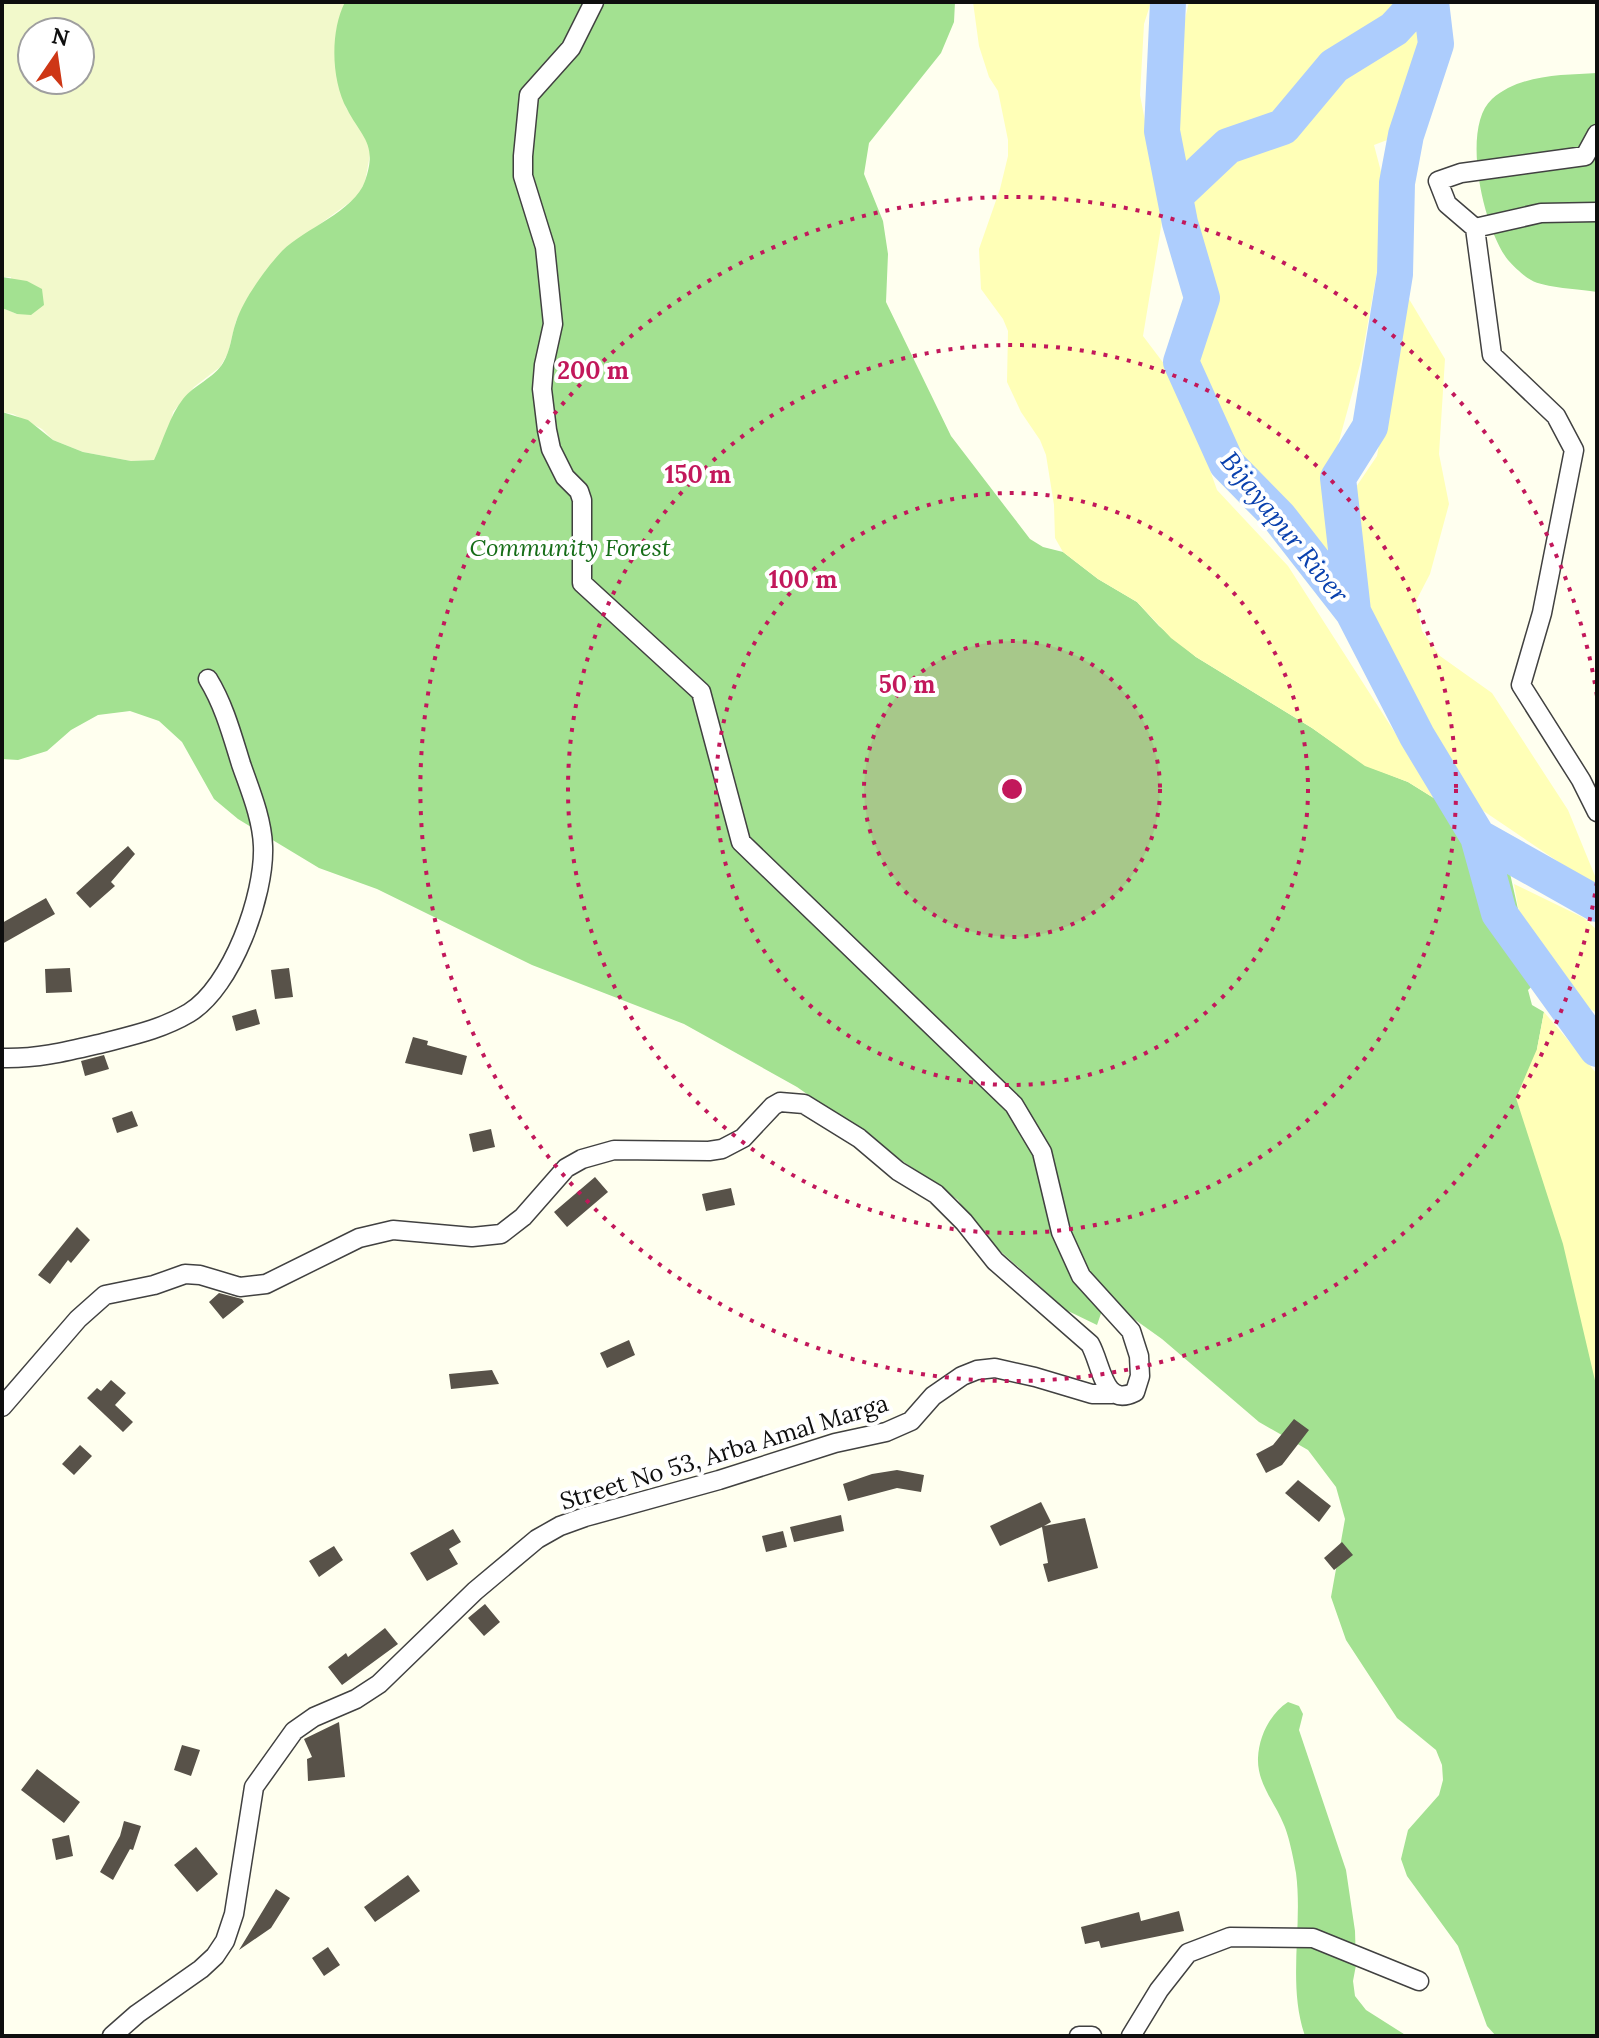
<svg xmlns="http://www.w3.org/2000/svg" width="1599" height="2038" font-family="Lora,serif">
	<rect width="100%" height="100%" fill="#ffffef"/>
	<!-- farmland -->
	<path fill="#f2f9cb" fill-rule="evenodd" d="M2,2H345L336,34V66L346,108L364,133L371,149L365,182L357,197L283,251L249,296L236,321L228,353L220,367L194,387L173,412L170,427L154,460L131,461L83,452L53,440L42,429L13,414L2,412V308L17,314L11,277H2ZM32,32H80V80H32Z"/>
	<!-- forest -->
	<path fill="#a3e191" d="M345,2H955L954,22L941,53L869,143L864,174L883,221L888,254L886,302L951,436L1030,539L1043,547L1063,552L1098,579L1137,602L1159,626L1196,657L1312,728L1365,765L1408,782L1477,825L1507,860L1520,918L1547,964L1540,979L1528,990L1532,1005L1544,1012L1537,1049L1597,1283V2036H1496L1487,2026L1458,1946L1407,1876L1401,1859L1408,1830L1439,1795L1443,1780L1442,1765L1436,1750L1397,1718L1346,1640L1331,1597L1345,1519L1336,1487L1308,1450L1259,1422L1162,1339L1106,1299L1097,1325L1066,1310L978,1231L958,1200L797,1087L684,1024L532,965L377,889L319,868L238,819L214,799L182,742L159,721L130,711L98,715L71,730L47,751L18,760L2,759V412L28,420L53,440L83,452L131,461L154,460C163,441 170,415 183,399C194,385 214,378 223,363C231,350 231,336 236,322C243,300 266,268 282,251C305,228 354,212 365,181C378,144 362,138 347,109C331,80 330,31 345,2Z
		M1597,73V292C1581,289 1544,288 1531,280C1524,276 1514,267 1508,260C1484,230 1460,128 1492,99C1520,74 1563,75 1597,73Z
		M2,277L27,281L42,289L44,305L31,315L17,314L2,308Z
		M1288,1702L1299,1706L1303,1714L1299,1730L1346,1870L1355,1931L1356,1965L1353,1981L1355,1996L1366,2010L1407,2036H1305C1287,1984 1303,1927 1296,1873C1294,1861 1289,1836 1284,1825C1275,1802 1257,1784 1258,1758C1259,1736 1270,1714 1288,1702Z"/>
	<!-- sand -->
	<path fill="#ffffb7" d="M973,2H1151L1144,24L1140,95L1163,215L1143,336L1180,385L1217,490L1288,566L1417,767L1477,825L1408,782L1365,766L1312,728L1196,657L1171,638L1137,602L1098,579L1063,552L1055,538L1054,505L1046,455L1040,440L1021,412L1007,382L1008,331L1003,319L981,289L979,249L1000,189L1008,156V140L998,91L989,77L979,46Z
		M1189,2H1403L1340,44L1271,119L1236,127L1182,167L1174,66Z
		M1424,6L1428,35L1395,137L1374,145L1385,187L1382,244L1361,361L1333,463L1329,514L1332,567L1218,437L1197,354L1209,292L1185,197L1241,153L1297,131L1337,70L1385,51L1401,22Z
		M1406,294L1445,359L1439,454L1449,504L1430,574L1416,601L1422,631L1440,656L1492,693L1568,810L1597,881V888L1482,810L1401,681L1361,611L1354,490L1377,456Z
		M1514,884L1584,918L1597,930V1013L1585,1006L1520,918Z
		M1544,1012L1597,1074V1389L1563,1244L1516,1098L1537,1049Z"/>
	<g fill="none" stroke-linecap="round" stroke-linejoin="round">
		<!-- river -->
		<path stroke="#adcdfd" stroke-width="36" d="M1168,2L1162,131L1180,223L1202,298L1181,362L1227,464L1279,517L1353,612L1417,736L1478,837L1499,913L1597,1049
			M1175,196L1228,146L1283,127L1334,66L1394,29L1419,2
			M1353,611L1338,478L1370,427L1395,274L1397,183L1406,135L1436,44L1431,2
			M1478,837L1597,904"/>
	</g>
	<!-- building -->
	<path fill="#585249" d="M128,846L135,854L111,882L115,886L90,908L76,893Z
		M46,898L55,914L2,944V923Z
		M70,968L72,992L46,993L45,969Z
		M289,968L293,997L275,999L271,970Z
		M256,1009L260,1024L236,1031L232,1016Z
		M413,1037L428,1041L427,1045L467,1056L462,1075L405,1063Z
		M104,1055L109,1069L85,1076L81,1061Z
		M132,1111L138,1126L117,1133L112,1118Z
		M491,1129L495,1147L473,1152L469,1134Z
		M595,1177L608,1192L567,1227L554,1212Z
		M731,1188L735,1205L706,1211L702,1194Z
		M77,1227L90,1240L71,1263L68,1260L50,1284L38,1275Z
		M219,1293L242,1299L244,1302L223,1319L209,1302Z
		M629,1340L635,1355L607,1368L600,1353Z
		M492,1370L499,1384L451,1389L449,1374Z
		M111,1380L126,1393L115,1405L133,1422L123,1432L87,1398L97,1388L101,1391Z
		M1294,1419L1309,1430L1282,1465L1266,1473L1256,1454L1273,1445Z
		M80,1445L92,1456L74,1475L62,1464Z
		M897,1470L924,1475L921,1492L897,1488L848,1501L843,1484L872,1474Z
		M1298,1480L1331,1506L1319,1522L1285,1493Z
		M1041,1502L1051,1522L1044,1526L1085,1518L1098,1568L1048,1582L1043,1564L1048,1563L1042,1527L1000,1546L990,1526Z
		M841,1515L844,1531L794,1542L790,1527Z
		M453,1529L461,1542L449,1549L458,1564L427,1581L410,1553Z
		M783,1531L787,1547L766,1552L762,1536Z
		M1342,1542L1353,1555L1334,1570L1324,1558Z
		M334,1546L343,1560L319,1577L309,1561Z
		M485,1604L500,1622L484,1636L468,1618Z
		M385,1628L398,1644L342,1685L328,1667L346,1653L348,1657Z
		M339,1722L345,1777L308,1781L307,1759L312,1757L304,1739Z
		M182,1745L200,1750L191,1776L174,1770Z
		M37,1769L80,1802L64,1823L21,1790Z
		M124,1821L141,1826L133,1850L130,1849L113,1880L100,1872L120,1836Z
		M69,1835L73,1856L56,1860L52,1839Z
		M196,1847L218,1874L197,1892L174,1865Z
		M408,1875L420,1891L375,1922L364,1907Z
		M276,1889L290,1898L271,1928L239,1950Z
		M1179,1911L1184,1931L1101,1948L1099,1941L1085,1944L1081,1927L1139,1912L1141,1921Z
		M328,1947L340,1965L324,1976L312,1958Z"/>
	<g fill="none" stroke-linecap="round" stroke-linejoin="round">
		<!-- street casing -->
		<g stroke="#414141" stroke-width="21">
			<path id="street" d="M1597,134L1585,156L1461,173L1438,181L1447,204L1475,228L1492,355L1556,416L1574,450L1542,613L1521,685L1581,780L1597,812
				M1475,228L1541,213L1597,212
				M2,1058C38,1059 69,1051 103,1043C134,1035 162,1029 189,1013C232,987 265,895 263,846C262,818 250,790 241,764C232,735 224,705 208,679
				M2,1407L78,1319L105,1295L154,1285L185,1274L200,1275L240,1287L266,1284L359,1238L393,1230L472,1237L501,1234L523,1217L566,1168L582,1159L614,1150L709,1151L722,1149L743,1138L773,1106L780,1102L804,1104L859,1138L898,1171L936,1194L964,1222L995,1261L1090,1344C1102,1365 1103,1408 1135,1392L1140,1376L1139,1356L1131,1331L1081,1276L1061,1232L1042,1152L1014,1105L741,842L701,692L582,583V500L579,491L565,477L551,449L547,430L542,389L544,365L553,324L545,247L523,176V156L529,95L571,48L594,2
				M112,2036L137,2014L201,1969L215,1956L225,1941L234,1914L254,1787L294,1731L314,1717L356,1699L379,1684L475,1591L537,1539L560,1526L585,1517L719,1480L835,1443L886,1432L911,1421L933,1396L962,1376L977,1370L995,1368L1035,1377L1092,1394H1112
				M1079,2036H1092
				M1131,2036L1159,1990L1188,1953L1230,1937L1313,1938L1419,1981"/>
		</g>
		<!-- street -->
		<use href="#street" stroke="#fff" stroke-width="18"/>
	</g>
	<!-- distance rings -->
	<circle cx="1012" cy="789" r="148" fill="#c2185b" fill-opacity=".12"/>
	<g fill="none" stroke="#c2185b" stroke-width="4" stroke-dasharray="4 8">
		<circle cx="1012" cy="789" r="148"/>
		<circle cx="1012" cy="789" r="296"/>
		<circle cx="1012" cy="789" r="444"/>
		<path d="M1597 882A592 592 0 1 1 1597 696"/>
	</g>
	<g text-anchor="middle" dominant-baseline="central" stroke-width="8" stroke-linejoin="round" paint-order="stroke">
		<!-- park labels -->
		<g font-size="24" font-style="italic" fill="#166d18" stroke="#fff">
			<text x="570" y="547">Community Forest</text>
		</g>
		<!-- street labels -->
		<g font-size="24" fill="#0e0e0e" stroke="#fff">
			<text transform="translate(724 1452) rotate(-17)">Street No 53, Arba Amal Marga</text>
		</g>
		<!-- water labels -->
		<g font-size="26" font-style="italic" fill="#0940ae" stroke="#fff">
			<text transform="translate(1285 527) rotate(51)">Bijayapur River</text>
		</g>
	</g>
	<circle cx="1012" cy="789" r="12" fill="#c2185b" stroke="#fff" stroke-width="4"/>
	<g font-size="24" text-anchor="middle" font-weight="bold" fill="#c2185b" stroke="#fff" stroke-width="8" stroke-linejoin="round" paint-order="stroke">
		<text x="593" y="379">200 m</text>
		<text x="698" y="483">150 m</text>
		<text x="803" y="588">100 m</text>
		<text x="907" y="693">50 m</text>
	</g>
	<!-- border -->
	<rect width="1599" height="2038" fill="none" stroke="#0e0e0e" stroke-width="8"/>
	<!-- north arrow -->
	<g transform="translate(56 56) rotate(13)"><circle r="38" fill="#ffffff" stroke="#9f9f9f" stroke-width="2"/>
	<path d="M0-6L14 30L0 20L-14 30Z" fill="#ce3716"/>
	<text y="-12" font-size="22" font-weight="bold" text-anchor="middle" fill="#0e0e0e">N</text>
	</g>
</svg>
